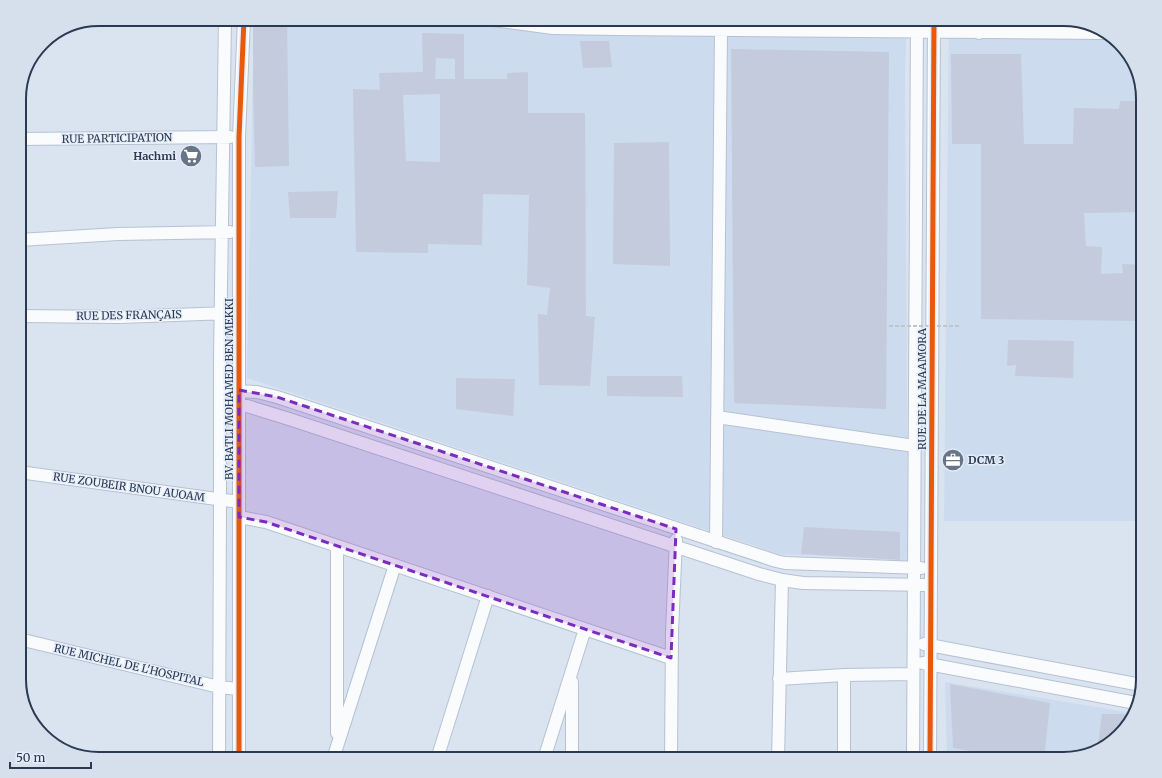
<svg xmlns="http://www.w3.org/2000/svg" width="1162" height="778" font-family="Merriweather,serif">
	<rect width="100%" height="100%" fill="#dae3f0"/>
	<!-- built -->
	<path fill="#cddbef" d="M254,19H907L905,72L908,560L779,554L247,378Z
		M949,19H1063L1108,33L1135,63L1143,98V521H944Z
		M945,682L1133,713L1129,724L1103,748L1064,759H947Z"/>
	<!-- building -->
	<path fill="#c4cbdc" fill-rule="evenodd" d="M253,19H287L289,166L255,167L253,86Z
		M422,33L464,34V79H507V73L528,72V113H585L586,316L595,317L590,386L539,385L538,314L547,315L550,288L527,285L529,195L483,194L482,245L428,244V253L356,252L353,89L380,90L379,73L423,72ZM436,58L455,59V79H435ZM440,94V162L406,161L403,95Z
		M580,41H609L612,67L583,68Z
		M731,49L889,52L886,409L734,403Z
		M951,54H1021L1024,144H1073L1074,108L1119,109L1120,101H1143V212L1084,213L1086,246L1102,247L1101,274L1123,273L1122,264L1143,265V321L981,319V144H952Z
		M669,142L670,266L613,264L614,143Z
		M338,191L336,218H290L288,192Z
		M1008,340L1074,341L1073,378L1015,376L1016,365L1007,366Z
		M607,376H682L683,397L607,396Z
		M456,378L515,379L513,416L456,409Z
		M804,527L900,532V560L801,554Z
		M950,684L1050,703L1044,759H1019L953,748Z
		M1102,714H1123L1131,719L1129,724L1103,748L1097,750Z"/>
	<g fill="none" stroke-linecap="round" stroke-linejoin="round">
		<!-- minor casing -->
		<g stroke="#b6c1d2" stroke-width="14">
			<path id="minor" d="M486,19L553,28L617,29L1108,33
				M979,33V19
				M19,139L230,137
				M19,240L118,234L230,232
				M19,316L120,317L228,313
				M220,390L257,392L277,397L776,561L785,563L921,568
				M220,404L247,406L289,419L759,574L782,580L803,583L930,585
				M717,417L914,446
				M19,472L239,502
				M239,517L266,522L671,658
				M716,542L721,31
				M19,639L219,687L238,689
				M924,644L1141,685
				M923,663L1136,703
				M779,679L844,675L913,674
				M572,682V759
				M337,733V546
				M219,759L220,499V356L225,19
				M239,759V137L244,19
				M333,759L395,565
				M437,759L488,596
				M544,759L585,629
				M671,759L672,632L676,540
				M778,759L782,580
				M844,759V675
				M913,759L917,19
				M930,759L934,19"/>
		</g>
		<!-- minor -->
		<use href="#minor" stroke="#f9fbfd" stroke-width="12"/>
		<!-- path-bridge -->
		<path stroke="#c0c4cb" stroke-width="2" stroke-dasharray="4 2" stroke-linecap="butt" d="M889,326H961"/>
		<!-- cycleway casing -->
		<g stroke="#e5edf9" stroke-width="8">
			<path id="cycleway" d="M239,759V137L244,19
				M930,759L934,19"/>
		</g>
		<!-- cycleway -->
		<use href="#cycleway" stroke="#e8590c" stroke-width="5"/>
	</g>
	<!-- marked area -->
	<path fill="#7b2cbf" fill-opacity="0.2" stroke="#7b2cbf" stroke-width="3" stroke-dasharray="8 5" stroke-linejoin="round" d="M239,390L277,397L676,529L671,658L266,522L239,517Z"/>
	<!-- icons -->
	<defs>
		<g id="supermarket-disc" transform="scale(1.15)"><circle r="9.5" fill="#687589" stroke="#e5edf9"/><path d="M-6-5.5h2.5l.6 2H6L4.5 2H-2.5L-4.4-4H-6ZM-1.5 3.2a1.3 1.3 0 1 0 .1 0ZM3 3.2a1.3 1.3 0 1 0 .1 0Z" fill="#fff"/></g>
		<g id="office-disc" transform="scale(1.15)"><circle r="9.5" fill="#687589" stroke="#e5edf9"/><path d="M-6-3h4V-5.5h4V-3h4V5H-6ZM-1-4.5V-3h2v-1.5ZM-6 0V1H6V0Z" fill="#fff"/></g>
	</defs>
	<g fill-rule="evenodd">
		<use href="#supermarket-disc" x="191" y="156"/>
		<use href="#office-disc" x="953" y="460"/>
	</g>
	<g text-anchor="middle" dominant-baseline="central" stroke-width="3" stroke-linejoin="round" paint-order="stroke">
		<!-- street labels -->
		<g font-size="11" fill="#2a3a51" stroke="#e5edf9">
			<text transform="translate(117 138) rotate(-1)">RUE PARTICIPATION</text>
			<text transform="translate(129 315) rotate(-1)">RUE DES FRANÇAIS</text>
			<text transform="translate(229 389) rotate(-90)">BV. BATLI MOHAMED BEN MEKKI</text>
			<text transform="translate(922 389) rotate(-90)">RUE DE LA MAAMORA</text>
			<text transform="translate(129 487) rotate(8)">RUE ZOUBEIR BNOU AUOAM</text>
			<text transform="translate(129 665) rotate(13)">RUE MICHEL DE L'HOSPITAL</text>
		</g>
		<!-- poi labels -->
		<g font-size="11" font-weight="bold" fill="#2a3a51" stroke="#e5edf9" text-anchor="end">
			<text x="176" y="156">Hachmi</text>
			<text x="968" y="460" text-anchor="start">DCM 3</text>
		</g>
	</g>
	<!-- crop -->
	<path d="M0 0H1162V778H0ZM99 26H1063A73 73 0 0 1 1136 99V679A73 73 0 0 1 1063 752H99A73 73 0 0 1 26 679V99A73 73 0 0 1 99 26Z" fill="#d6dfec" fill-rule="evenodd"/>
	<path fill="none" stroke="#2a3a51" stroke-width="2" d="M99 26H1063A73 73 0 0 1 1136 99V679A73 73 0 0 1 1063 752H99A73 73 0 0 1 26 679V99A73 73 0 0 1 99 26Z"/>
	<!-- scale -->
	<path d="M10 762v6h81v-6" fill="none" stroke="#2a3a51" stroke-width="2"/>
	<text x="16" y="762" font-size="12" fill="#2a3a51" stroke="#e5edf9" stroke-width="3" paint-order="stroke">50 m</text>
</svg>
